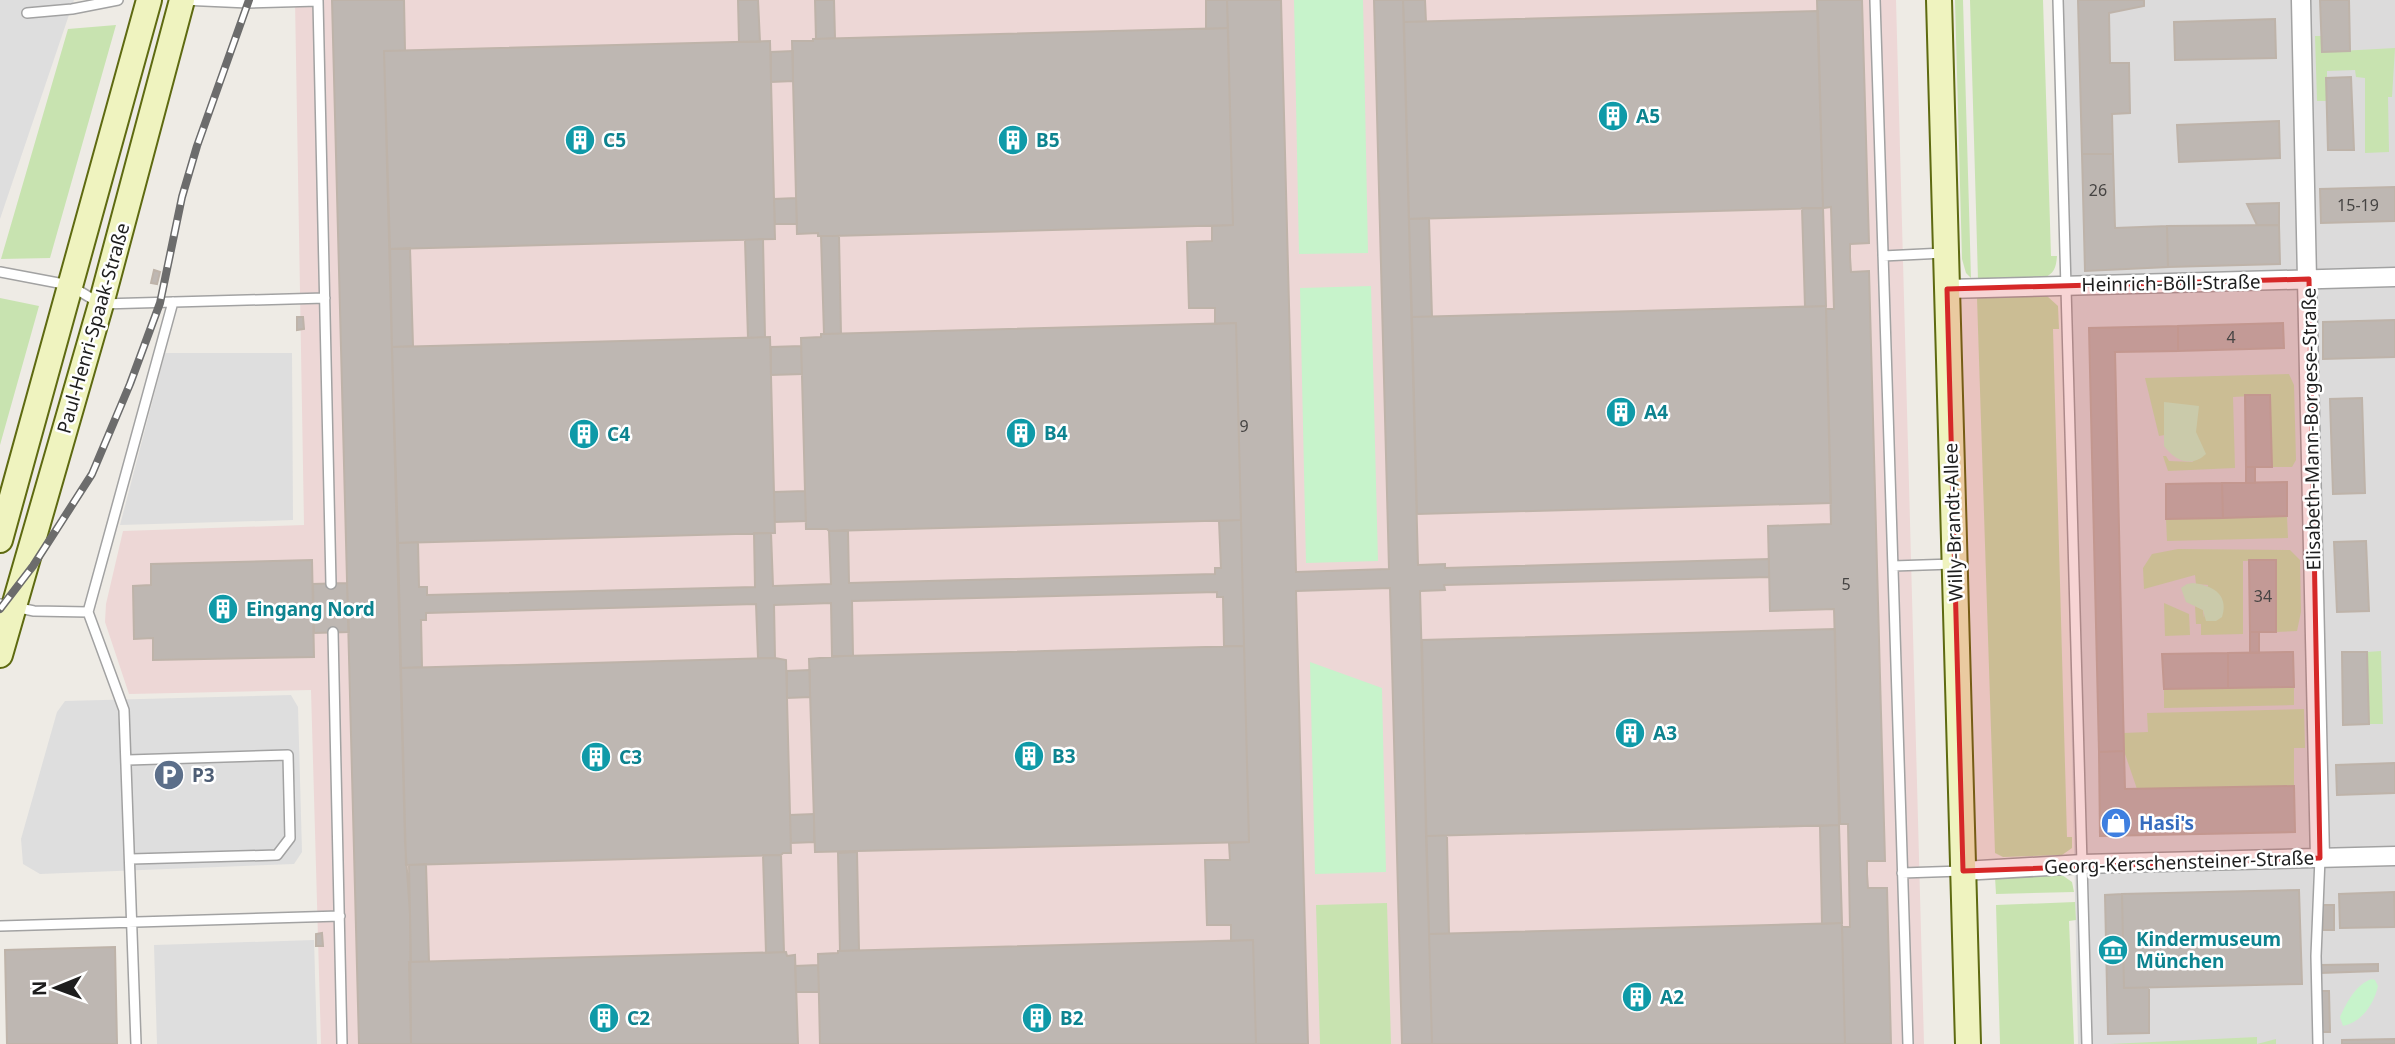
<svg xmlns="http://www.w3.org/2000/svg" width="2395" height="1044" font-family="'Noto Sans',sans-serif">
	<rect width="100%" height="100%" fill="#eeebe5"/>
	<!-- residential -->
	<path fill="#dcdbdb" d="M2057,0H2395V1044H2078Z"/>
	<!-- commercial -->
	<path fill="#edd7d6" d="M295,0H1896L1924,1044H321L311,690L129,694L105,622L106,604L123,531L304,525Z"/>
	<!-- grass -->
	<path fill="#c8e3b0" d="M1955,0H1963L1971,278L1966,273L1962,259Z
		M1970,0H2043L2051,256H2057C2056,268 2054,274 2043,278L1978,280Z
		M116,25L50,258L1,259L68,29Z
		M2315,36H2321L2322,52L2395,48L2392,97H2388L2389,152L2365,153V78L2356,77L2355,70L2327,71V101H2317Z
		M2047,296L2058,306L2059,329H2053L2067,837H2072V848L2062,855L2003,857L1995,853L1977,298Z
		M0,298L39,306L0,445Z
		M2289,374L2294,385L2296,460L2292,467H2272L2270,395L2233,397L2235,468L2168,471L2163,456H2166L2169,461L2193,462L2182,432L2159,436L2145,378Z
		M2287,516L2288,538L2167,541L2166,519Z
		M2178,549L2290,550L2300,560L2301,612L2297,631L2276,632L2275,560L2243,561V634L2201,635V624H2196L2195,606L2203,610L2204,618L2208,585L2196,584L2195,575L2144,589L2143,568L2152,554Z
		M2164,603L2189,614L2190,635L2165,636Z
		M2381,651L2383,724H2369L2367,652Z
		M2294,687V705L2164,708V689Z
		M2304,709L2305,748H2294V786L2137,789L2124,751V733L2148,732L2147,713Z
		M2002,875H2062L2072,882L2074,892L1996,894L1995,877Z
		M2075,902L2076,920L2069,921L2074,1044H2000L1996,905Z
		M1387,903L1391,1044H1320L1316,905Z
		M2257,1037V1044L2276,1039V1044H2110Z"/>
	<!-- park -->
	<path fill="#c7f3cb" d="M1294,0H1363L1368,253L1299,254Z
		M1371,286L1378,561L1306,563L1300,288Z
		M2164,402L2199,406L2196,432L2206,454C2191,468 2175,461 2164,446Z
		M2193,583C2213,586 2229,594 2222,617L2216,621H2206L2203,610L2186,602L2181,588L2187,584Z
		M1310,662L1382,688L1386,872L1315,874Z
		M2372,979L2375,980L2378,986C2374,1004 2362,1022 2343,1026L2340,1017C2347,1002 2356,984 2372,979Z"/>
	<!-- parking -->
	<path fill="#dedede" d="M0,0H74L0,219Z
		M165,353H292L293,520L120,525Z
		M291,695L298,707L302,852L294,864L40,874L23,864L21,839L57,712L65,701Z
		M314,940L317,1044H157L154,945Z"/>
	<!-- building -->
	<path fill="#beb7b2" stroke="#beb3a9" stroke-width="2" d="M332,0H404L405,51H384L405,842L410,914L411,1044H359Z
		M738,0H758L760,42H739Z
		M815,0H834L835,38L816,39Z
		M1206,0H1227L1228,28L1206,29Z
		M1227,0H1281L1296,572L1389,569L1374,0H1403L1418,565L1445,564V568L1769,559V577L1444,585L1445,590L1420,591L1432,1044H1402L1390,588L1296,591L1308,1044H1256L1253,940L1231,941V925H1207L1205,860H1230L1229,843L1249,842L1236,323L1215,324V308H1189L1187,242L1212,241V226L1233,225Z
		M1403,0H1425L1426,22H1404Z
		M1817,0H1862L1869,243L1850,244V257L1851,272L1869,271L1885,861H1867V874L1868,888H1887L1891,1044H1845L1842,927H1850L1848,824H1840L1834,609L1770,611L1768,526L1831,524L1826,309H1834L1831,207L1823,208Z
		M2078,0H2144V6L2109,13L2110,63H2129L2130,113L2112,114L2113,154H2082Z
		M2320,0H2349L2350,51L2322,52Z
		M1818,11L1823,208L1409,219L1404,22Z
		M2275,19L2276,58L2175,60L2174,22Z
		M1228,28L1233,225L832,236H818V233L797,234L792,41H813V39Z
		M770,41L775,239L390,249L384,51Z
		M793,51V81L771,82V52Z
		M2351,77L2354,150H2328L2326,78Z
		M2279,121L2280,158L2179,162L2177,125Z
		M2082,154H2113L2115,228L2167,226L2168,267L2085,271Z
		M2395,187V221L2321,223L2320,189Z
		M796,198L797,224H775L774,199Z
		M2279,203V225H2257L2247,204Z
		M1802,208H1823L1826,306L1805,307Z
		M1429,218L1432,317H1412L1409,219Z
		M2279,225L2280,264L2168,267L2167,226Z
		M821,236H839L841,334H824Z
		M763,239L765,337L748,338L745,240Z
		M410,248L413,346L392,347L390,249Z
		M154,270L160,272L157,284L151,283Z
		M1826,306L1831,503L1417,514L1412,317Z
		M297,317H303L304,329L297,330Z
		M2395,320V357L2323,359V322Z
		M1236,323L1241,520L829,531L827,529H806L801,338L821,337V334H824Z
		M2283,323L2284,348L2178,351V326Z
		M2178,326V351L2115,352L2124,751L2099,752L2089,328Z
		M770,337L775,533L398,543L392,347Z
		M801,346L802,374L771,375V347Z
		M2245,395H2270L2272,467H2246Z
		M2362,398L2365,493L2333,494L2330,399Z
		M2246,467H2255V483H2246Z
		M2287,482V516L2223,518L2222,483Z
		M2222,483L2223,518L2166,519V484Z
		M805,491L806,521L775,522L774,492Z
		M1241,520L1244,646H1224L1223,597H1217V592L852,601L853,656H832L831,603L774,605L775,658H758L756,604L426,613V620H421L422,667L401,668L398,543L418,542L419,587H427V595L755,587L754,533H771L773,586L831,584L829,531L848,530L849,583L1215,574V568H1221L1219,521Z
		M2366,541L2369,611L2337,612L2334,542Z
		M312,560L314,657L153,660V638L134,639L133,586L151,585V564Z
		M2249,560H2276V632H2250Z
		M347,583L349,632L314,633L313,584Z
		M1835,629L1839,825L1426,836L1422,640Z
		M2250,632H2259V653H2250Z
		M1244,646L1249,842L815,852L809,659L843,656Z
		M2293,652L2294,687L2228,688V653Z
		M2342,652H2367L2369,724L2343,725Z
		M2228,653V688L2164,689L2162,654Z
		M775,658L786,660L791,853H783L781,855L406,865L401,668Z
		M810,670V697L787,698V671Z
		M2124,751L2125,789L2294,786L2295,832L2100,836L2099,752Z
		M2395,763V793L2337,795L2336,765Z
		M814,814V842L791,843L790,815Z
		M1839,825L1842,923L1822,924L1820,826Z
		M1426,836H1447L1449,934H1429Z
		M857,852L859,950L840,951L838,853Z
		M763,855H781L784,952L766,953Z
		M426,864L429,962H411L409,865Z
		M2299,890L2302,984L2124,988L2122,894Z
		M2394,892L2395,927L2340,928L2339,894Z
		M2122,894L2124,988H2149V1033L2108,1034L2105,895Z
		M2322,905H2334V930H2323Z
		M1842,923L1845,1044H1432L1429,934Z
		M322,933L323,946H316V934Z
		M1253,940L1256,1044H820L818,954L838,953V951Z
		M115,947L117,1044H7L5,950Z
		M786,952L787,956L795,955L798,1044H411L409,962Z
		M2378,964V971L2321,973V965Z
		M818,965L819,992H796L795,966Z
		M2320,991H2329L2330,1032H2322Z
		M2395,1039V1044H2342V1040Z"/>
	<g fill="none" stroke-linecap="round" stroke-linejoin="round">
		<!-- lane casing -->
		<g stroke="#a2a2a2" stroke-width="12">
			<path id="lane" d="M182,0L248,3L318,1L331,584
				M1875,0L1908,1044
				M2058,0L2087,1044
				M27,13L72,9L118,0
				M1883,256L1944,253
				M0,272L69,285L101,304L325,298
				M1893,566L1953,564
				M0,604L34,611L88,612
				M333,632L342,1044
				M128,760L288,755L290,838L277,855L131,859
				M1902,873L1962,871
				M0,926L340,916
				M136,1044L124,710L88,612L173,302
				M2318,1044L2316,956L2320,858"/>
		</g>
		<!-- street casing -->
		<g stroke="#a2a2a2" stroke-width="21">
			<path id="street" d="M2301,0C2309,286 2311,572 2320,858
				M1947,289L2395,277
				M1963,871L2083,864L2395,856"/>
		</g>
		<!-- secondary casing -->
		<g stroke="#5e6a11" stroke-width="28">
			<path id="secondary" d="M1939,0L1968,1044
				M0,540L149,0
				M0,655L101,304L182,0"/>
		</g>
		<!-- lane -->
		<use href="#lane" stroke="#fff" stroke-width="9"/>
		<!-- street -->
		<use href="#street" stroke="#fff" stroke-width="18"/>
		<!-- secondary -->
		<use href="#secondary" stroke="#eff3bf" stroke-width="24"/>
		<!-- rail casing -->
		<g stroke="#6c6c6c" stroke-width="8">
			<path id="rail" d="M0,609L33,566L92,474L130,384L160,303L182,197L197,146L249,0"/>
		</g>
		<!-- rail -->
		<use href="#rail" stroke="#fff" stroke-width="5" stroke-dasharray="16" stroke-linecap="butt"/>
	</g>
	<!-- marked area -->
	<path fill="#d62828" fill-opacity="0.2" stroke="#d62828" stroke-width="5" stroke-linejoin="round" d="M2309,279L2320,858L1963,871L1947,289Z"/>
	<!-- icons -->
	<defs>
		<g id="building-disc" transform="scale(1.575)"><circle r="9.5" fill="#0f9aa8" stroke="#fff"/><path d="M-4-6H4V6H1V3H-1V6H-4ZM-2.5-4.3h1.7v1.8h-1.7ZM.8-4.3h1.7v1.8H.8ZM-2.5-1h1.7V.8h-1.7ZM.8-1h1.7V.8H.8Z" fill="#fff"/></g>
		<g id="parking-disc" transform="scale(1.575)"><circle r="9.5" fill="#5c6f8a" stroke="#fff"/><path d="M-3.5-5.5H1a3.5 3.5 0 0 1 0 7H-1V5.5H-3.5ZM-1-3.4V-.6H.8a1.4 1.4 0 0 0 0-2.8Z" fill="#fff"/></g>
		<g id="shop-disc" transform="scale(1.575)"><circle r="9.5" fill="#3f7fe0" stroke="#fff"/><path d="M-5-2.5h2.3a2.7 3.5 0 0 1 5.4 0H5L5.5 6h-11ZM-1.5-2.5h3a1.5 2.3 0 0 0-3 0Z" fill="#fff"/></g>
		<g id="museum-disc" transform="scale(1.575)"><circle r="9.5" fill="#0f9aa8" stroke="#fff"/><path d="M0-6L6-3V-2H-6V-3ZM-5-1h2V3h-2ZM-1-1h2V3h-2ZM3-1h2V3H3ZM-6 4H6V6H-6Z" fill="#fff"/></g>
	</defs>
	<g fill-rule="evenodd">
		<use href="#building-disc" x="1613" y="116"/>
		<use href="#building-disc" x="580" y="140"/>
		<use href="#building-disc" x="1013" y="140"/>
		<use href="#building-disc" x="1621" y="412"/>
		<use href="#building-disc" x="1021" y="433"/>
		<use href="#building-disc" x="584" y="434"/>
		<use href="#building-disc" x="223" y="609"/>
		<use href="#building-disc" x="1630" y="733"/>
		<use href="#building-disc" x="1029" y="756"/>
		<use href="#building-disc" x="596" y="757"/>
		<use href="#parking-disc" x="169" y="775"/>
		<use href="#shop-disc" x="2116" y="823"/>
		<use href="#museum-disc" x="2113" y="950"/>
		<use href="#building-disc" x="1637" y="997"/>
		<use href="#building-disc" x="604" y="1018"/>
		<use href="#building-disc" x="1037" y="1018"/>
	</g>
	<g text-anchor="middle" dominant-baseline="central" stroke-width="5" stroke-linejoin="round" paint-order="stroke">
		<!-- number labels -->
		<g font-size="16" fill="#464443">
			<text x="2098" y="190">26</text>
			<text x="2358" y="205">15-19</text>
			<text x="2231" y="337">4</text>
			<text x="1244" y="426">9</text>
			<text x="1846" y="584">5</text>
			<text x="2263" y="596">34</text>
		</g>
		<!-- culture labels -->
		<g font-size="19" font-weight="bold" fill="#0d838f" stroke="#fff" text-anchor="start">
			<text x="1636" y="116">A5</text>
			<text x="603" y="140">C5</text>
			<text x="1036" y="140">B5</text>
			<text x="1644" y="412">A4</text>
			<text x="1044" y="433">B4</text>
			<text x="607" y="434">C4</text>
			<text x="246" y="609">Eingang Nord</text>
			<text x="1653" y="733">A3</text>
			<text x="1052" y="756">B3</text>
			<text x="619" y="757">C3</text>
			<text x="2136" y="939">Kindermuseum<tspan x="2136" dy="22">München</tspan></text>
			<text x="1660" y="997">A2</text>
			<text x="627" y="1018">C2</text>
			<text x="1060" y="1018">B2</text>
		</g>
		<!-- street labels -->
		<g font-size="19" fill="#1e1e1e" stroke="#fff">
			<text transform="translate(2171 283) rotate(-1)">Heinrich-Böll-Straße</text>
			<text transform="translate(93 328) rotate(-74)">Paul-Henri-Spaak-Straße</text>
			<text transform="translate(2311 429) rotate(-91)">Elisabeth-Mann-Borgese-Straße</text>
			<text transform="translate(1953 522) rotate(-92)">Willy-Brandt-Allee</text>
			<text transform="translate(2179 862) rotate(-2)">Georg-Kerschensteiner-Straße</text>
		</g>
		<!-- service labels -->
		<g font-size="19" font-weight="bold" fill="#4e5e75" stroke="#fff" text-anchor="start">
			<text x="192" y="775">P3</text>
		</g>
		<!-- shop labels -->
		<g font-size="19" font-weight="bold" fill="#366cbe" stroke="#fff" text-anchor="start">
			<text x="2139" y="823">Hasi's</text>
		</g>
	</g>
	<!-- north arrow -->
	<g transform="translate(56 988) rotate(269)" stroke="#ffffff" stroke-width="5" paint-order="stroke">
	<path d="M0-5L12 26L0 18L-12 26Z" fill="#1e1e1e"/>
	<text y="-10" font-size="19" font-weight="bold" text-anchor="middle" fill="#1e1e1e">N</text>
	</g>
</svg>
